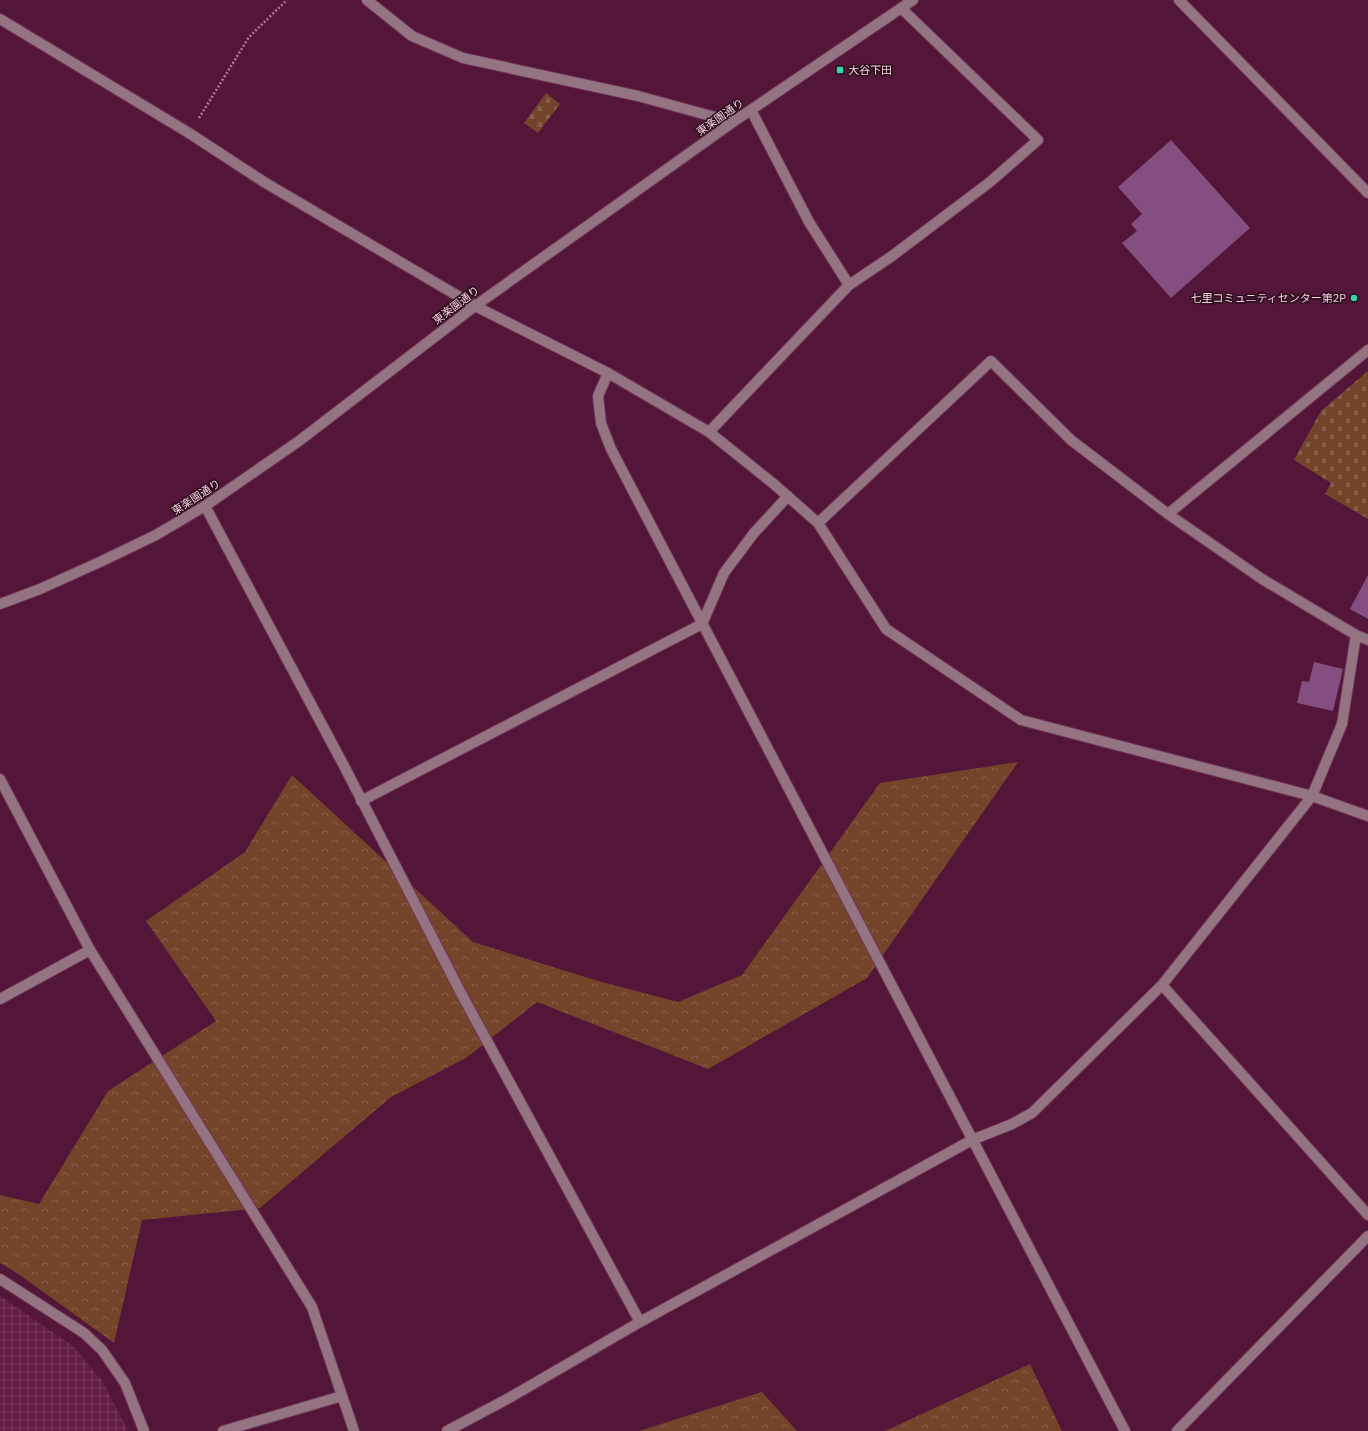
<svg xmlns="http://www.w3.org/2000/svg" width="1368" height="1431" font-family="'IBM Plex Sans','Noto Sans JP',sans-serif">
	<defs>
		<pattern id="industrial-grid" width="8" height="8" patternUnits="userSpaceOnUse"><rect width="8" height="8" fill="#621d44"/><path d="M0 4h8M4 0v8" fill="none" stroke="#793d5f"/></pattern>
		<pattern id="forest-crowns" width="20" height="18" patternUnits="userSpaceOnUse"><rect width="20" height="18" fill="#734429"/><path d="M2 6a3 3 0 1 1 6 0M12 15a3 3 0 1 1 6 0" fill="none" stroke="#885e48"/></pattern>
		<pattern id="cemetery-stones" width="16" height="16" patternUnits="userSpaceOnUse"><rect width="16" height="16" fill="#734429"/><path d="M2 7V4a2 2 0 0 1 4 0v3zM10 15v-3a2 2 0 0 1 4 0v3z" fill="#885e48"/></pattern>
	</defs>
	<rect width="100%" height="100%" fill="#531538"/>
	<!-- industrial -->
	<path fill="url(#industrial-grid)" d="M0,1296L73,1346L103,1382L128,1431H0Z"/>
	<!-- forest -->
	<path fill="url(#forest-crowns)" d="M1018,762L867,978L708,1069L537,1002L466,1058L391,1097L260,1208L142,1220L114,1343L17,1273L0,1263V1195L39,1204L108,1091L216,1021L146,921L245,852L292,775L473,942L598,981L678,1002L742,975L880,783Z
		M1030,1364L1062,1431H885Z
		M762,1392L797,1431H639Z"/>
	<!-- cemetery -->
	<path fill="url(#cemetery-stones)" d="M546,93L560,104L538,133L524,123Z
		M1368,371V519L1325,494L1331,483L1294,460L1321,411Z"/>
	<!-- building -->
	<path fill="#844f80" d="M1171,140L1250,228L1171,298L1122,243L1137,231L1131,224L1142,214L1118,187Z
		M1368,575V619L1350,609Z
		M1314,662L1343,669L1333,711L1297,703L1302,681L1309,682Z"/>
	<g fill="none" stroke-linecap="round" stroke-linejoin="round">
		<!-- minor casing -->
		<g stroke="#713757" stroke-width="12">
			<path id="minor" d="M367,0L412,36L463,58L638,96L733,122
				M1179,0L1368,193
				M0,19L189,133L264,182L475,306L608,373L709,432L775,485L818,523L886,629L1021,720L1312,796L1368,816
				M751,110L809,222L849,285
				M608,373L598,396L601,423L611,449L1125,1431
				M709,432L849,285L892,256L990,182L1038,140L901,8
				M205,506L343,764L462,995L640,1322
				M1168,514L1368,350
				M818,523L991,361L1071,440L1168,514L1262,579L1356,635L1368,640
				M0,604L40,589L102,561L156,535L205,506L299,441L475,306L733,122L913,0
				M0,779L90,950L312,1307L354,1431
				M361,801L702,624L724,573L754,533L788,496
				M1162,985L1368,1215
				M0,999L90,950
				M0,1279L84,1333L102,1350L125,1383L144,1431
				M223,1431L342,1396
				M447,1431L509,1398L640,1322L972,1140L1012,1124L1032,1113L1162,985L1312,796L1342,724L1356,635
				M1177,1431L1368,1236"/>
		</g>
		<!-- path -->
		<path stroke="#ac7a94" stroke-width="2.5" stroke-dasharray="2 2" stroke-linecap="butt" d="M199,118L249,37L287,0"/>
		<!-- minor -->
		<use href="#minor" stroke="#947483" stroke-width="10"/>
	</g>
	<!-- markers -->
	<g fill="#33d4a8" stroke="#290e1c" stroke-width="1.5">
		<rect x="836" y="66" width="8" height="8" rx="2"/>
		<circle cx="1354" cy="298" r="4"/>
	</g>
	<g text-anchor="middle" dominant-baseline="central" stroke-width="3" stroke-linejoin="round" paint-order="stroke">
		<!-- poi labels -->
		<g font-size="11" fill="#f9d1e3" stroke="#290e1c" text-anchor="start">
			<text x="848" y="70">大谷下田</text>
			<text x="1346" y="298" text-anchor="end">七里コミュニティセンター第2P</text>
		</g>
		<!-- street labels -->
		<g font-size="11" fill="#f9d1e3" stroke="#290e1c">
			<text transform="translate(720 117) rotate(-35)">東楽園通り</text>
			<text transform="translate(456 305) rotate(-37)">東楽園通り</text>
			<text transform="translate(196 497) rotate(-33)">東楽園通り</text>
		</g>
	</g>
</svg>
